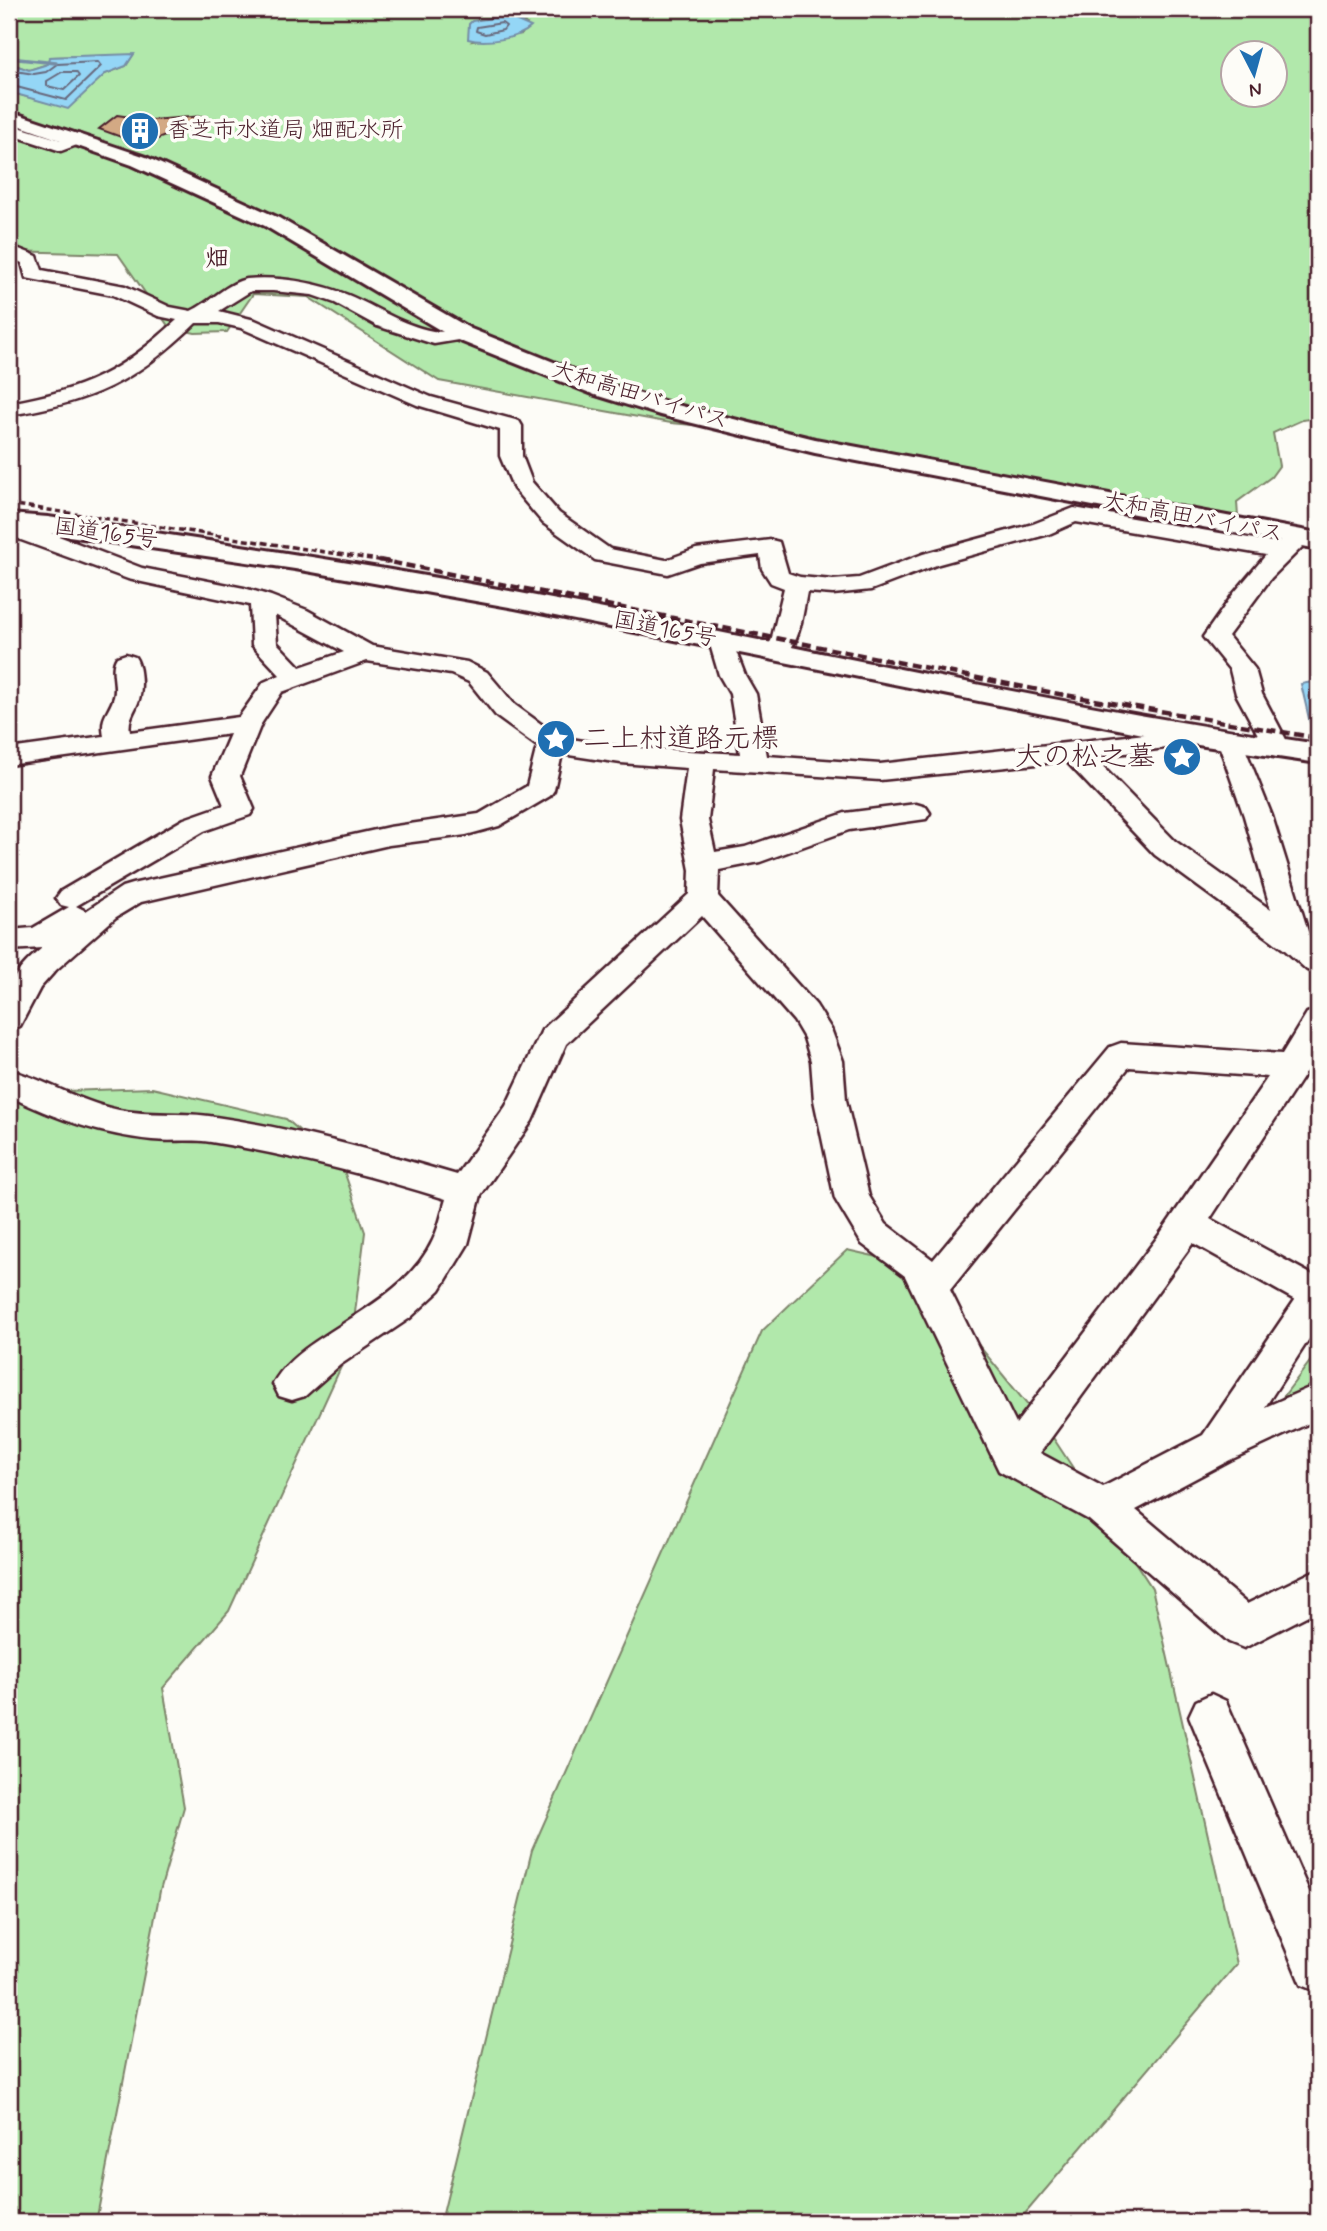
<svg xmlns="http://www.w3.org/2000/svg" width="1327" height="2231" font-family="Mynerve,'Klee One',sans-serif">
	<rect width="100%" height="100%" fill="#fdfcf7"/>
	<filter id="ink" filterUnits="userSpaceOnUse"><feTurbulence type="fractalNoise" baseFrequency=".0143" numOctaves="2"/><feDisplacementMap in="SourceGraphic" scale="14" xChannelSelector="R" yChannelSelector="G"/><feConvolveMatrix kernelMatrix="1 2 1 2 8 2 1 2 1" color-interpolation-filters="sRGB"/></filter>
	<g filter="url(#ink)">
		<!-- green -->
		<path fill="#b1e8ab" stroke="#7e846b" stroke-width="2" fill-rule="evenodd" d="M9,9H1318V418L1302,420L1273,433L1279,466L1271,477L1237,502L1238,517L790,434L671,423L439,381L308,297L253,294L227,332L195,333L169,327L118,254L9,251V92L68,108L105,74L126,66L133,55L50,57L48,64L29,70L9,63ZM506,16L527,24L522,34L473,41ZM1232,52H1274V94H1232Z
			M152,1088L286,1119L343,1168L365,1232L351,1345L229,1611L163,1688L184,1807L160,1891L96,2222H9V1093Z
			M847,1250L913,1265L1048,1430L1152,1588L1237,1964L1018,2222H441L532,1850L762,1331Z
			M1315,1355L1318,1358V1394L1264,1422Z"/>
		<!-- water -->
		<path fill="#94d6f6" stroke="#768da5" stroke-width="2" d="M506,16L531,27C519,39 484,44 468,39L469,24L472,21Z
			M134,54L126,66L105,74L68,109L9,92V63L29,70L48,64L49,57Z
			M1318,681V724L1310,723L1301,684Z"/>
		<g fill="none" stroke-linecap="round" stroke-linejoin="round">
			<!-- shore -->
			<path stroke="#68687c" stroke-width="2" d="M502,23L506,26L503,30L485,34L476,31L477,27Z
				M9,70L34,74L46,72L57,64L98,62L101,66L66,100L9,85
				M62,72H76L79,76L64,90L47,86V81Z"/>
			<!-- stream -->
			<path stroke="#768da5" stroke-width="3.5" d="M9,58L56,63"/>
		</g>
		<!-- building -->
		<path fill="#d3a984" stroke="#4a1f2b" stroke-width="2" d="M117,115L151,120L204,116L205,120L143,145L99,129Z"/>
		<g fill="none" stroke-linecap="round" stroke-linejoin="round">
			<!-- minor casing -->
			<g stroke="#4a1f2b" stroke-width="5">
				<path id="minor" d="M9,124L61,140L79,134L87,139L85,142L61,151L9,134Z
					M9,245L37,256L42,270L125,286L170,307L191,311C209,303 228,282 247,279C279,276 319,283 348,295C377,307 401,325 433,331C445,334 457,327 470,330L473,334L470,338L434,344L377,326L335,303L312,295L273,291H251L219,311L255,320L431,397L519,421L522,426V456L532,482L559,513L610,549L666,560L696,549L771,540L779,542L788,573L800,577L833,580L859,578L923,554L1033,524L1074,508L1278,543L1289,534H1305L1309,539L1305,544L1271,578L1228,636L1255,669L1262,694L1291,749L1287,755L1278,757L1269,755L1236,694L1230,670L1203,637L1234,593L1266,555L1076,522L1049,534L939,564L871,590L833,594L807,592C802,615 799,666 766,657L762,652L771,641L784,588L771,583L762,569L760,555L700,563L668,574L595,560L543,523L514,489L500,456V430L417,405L241,328L219,323H196C135,382 93,402 9,415V403C84,390 121,372 177,320L158,316L113,295L26,278L22,263L9,257Z
					M9,517L142,568L244,588L271,596L307,610L372,646L467,662L487,672L515,705L559,737L621,747L740,754L730,694L719,675L709,641L712,636L721,634L730,636L745,675L756,694L767,756L880,764L1198,728L1207,730L1211,736L1207,742L1198,744L1093,757L1175,841L1271,910L1244,816L1218,742L1222,736L1231,734L1240,736L1272,816L1310,938L1318,946V973L1307,970L1285,950L1155,855L1066,761L880,780L714,769L708,820L715,852L745,847L845,813L916,804L926,807L930,813L926,819L849,830L760,862L719,870L718,896L816,1005L831,1029L843,1061L846,1100L869,1196L886,1224L933,1260L1110,1047L1121,1043L1282,1054L1307,1013L1318,1010V1048L1309,1067L1210,1219L1318,1278V1325L1265,1407L1318,1384V1419L1230,1460L1136,1510L1247,1604L1318,1569V1610L1244,1648L1229,1642L1089,1520L999,1471L905,1276L862,1244L835,1199L814,1100L811,1061L804,1038L794,1021L702,916L566,1044L532,1121L481,1195L468,1244L440,1290L410,1318L340,1365L305,1396L292,1400L279,1396L273,1384C283,1364 305,1348 324,1336C363,1310 412,1285 433,1240C439,1228 442,1212 446,1199C369,1175 290,1155 211,1142C191,1139 171,1142 152,1140C102,1135 53,1118 9,1096V1070C46,1080 80,1102 119,1110C149,1116 179,1112 209,1116C293,1128 376,1151 457,1175L506,1106L542,1030L689,894L690,870L680,820L687,768L621,763L562,754L554,790L550,796L499,826L466,835L389,845L141,902L116,917L56,970L40,988L20,1026L9,1029C9,985 7,978 42,948L9,950V930L33,928L69,907L61,905L56,898L61,891L184,819L224,805L212,776L230,734L9,765V749L104,736C100,715 109,714 114,697C118,684 109,669 117,657L126,654L135,657C141,665 142,685 140,695C138,709 127,716 130,732L239,717L264,682L280,675L252,645L250,605L128,579L21,540L9,533ZM275,615L344,652L300,667L277,643ZM367,661L451,674L469,682L497,717L537,746L527,786L479,814L389,827L132,884L122,887L86,911L76,906L204,831L250,815L254,809L240,776L261,724L282,692ZM1129,1067L1268,1077L1160,1234L1016,1424L950,1290ZM1193,1243L1295,1300L1203,1435L1103,1487L1040,1453Z
					M1211,1694L1226,1701L1318,1912V1992L1301,1985L1189,1716L1196,1701Z"/>
			</g>
			<!-- highway casing -->
			<g stroke="#4a1f2b" stroke-width="6">
				<path id="highway" d="M9,111L146,157L279,218L471,329L611,385L677,405L815,439L1318,533V549L815,453L660,415L595,395L455,339L265,226L132,165L9,122Z
					M9,514L48,517C204,540 360,563 515,592C783,642 1049,705 1318,744V763L1198,745L515,608L295,569L48,533L9,530Z"/>
			</g>
			<!-- minor -->
			<use href="#minor" fill="#fdfcf7" fill-rule="evenodd"/>
			<!-- highway -->
			<use href="#highway" fill="#fdfcf7" fill-rule="evenodd"/>
			<!-- rail-far1 -->
			<path stroke="#4a1f2b" stroke-width="3.5" stroke-dasharray="6 3.5" stroke-linecap="butt" d="M9,504L391,562"/>
			<!-- rail -->
			<path stroke="#4a1f2b" stroke-width="4.5" stroke-dasharray="9 4.5" stroke-linecap="butt" d="M379,560L1059,694L1318,738"/>
		</g>
	</g>
	<!-- icons -->
	<defs>
		<g id="building-disc" transform="scale(2.0125)"><circle r="9.5" fill="#1f6fb2" stroke="#fdfcf7"/><path d="M-4-6H4V6H1V3H-1V6H-4ZM-2.5-4.3h1.7v1.8h-1.7ZM.8-4.3h1.7v1.8H.8ZM-2.5-1h1.7V.8h-1.7ZM.8-1h1.7V.8H.8Z" fill="#fff"/></g>
		<g id="sight-disc" transform="scale(2.0125)"><circle r="9.5" fill="#1f6fb2" stroke="#fdfcf7"/><path d="M0-6L1.8-2.2L6-1.7L2.9 1.2L3.7 5.4L0 3.3L-3.7 5.4L-2.9 1.2L-6-1.7L-1.8-2.2Z" fill="#fff"/></g>
	</defs>
	<g fill-rule="evenodd">
		<use href="#building-disc" x="140" y="131"/>
		<use href="#sight-disc" x="556" y="739"/>
		<use href="#sight-disc" x="1182" y="757"/>
	</g>
	<g text-anchor="middle" dominant-baseline="central" stroke-width="7" stroke-linejoin="round" paint-order="stroke">
		<!-- far-poi labels -->
		<g font-size="23" fill="#4a1f2b" stroke="#fdfcf7" text-anchor="start">
			<text x="167" y="131">香芝市水道局 畑配水所</text>
		</g>
		<!-- far-street labels -->
		<g font-size="23" fill="#4a1f2b" stroke="#fdfcf7">
			<text transform="translate(640 396) rotate(17)">大和高田バイパス</text>
			<text transform="translate(1193 518) rotate(11)">大和高田バイパス</text>
			<text transform="translate(106 534) rotate(8)">国道165号</text>
			<text transform="translate(665 630) rotate(11)">国道165号</text>
		</g>
		<!-- far-neighbourhood labels -->
		<g font-size="24" font-weight="bold" fill="#4a1f2b" stroke="#fdfcf7">
			<text x="217" y="259">畑</text>
		</g>
		<!-- poi labels -->
		<g font-size="28" fill="#4a1f2b" stroke="#fdfcf7" text-anchor="start">
			<text x="583" y="739">二上村道路元標</text>
			<text x="1155" y="757" text-anchor="end">大の松之墓</text>
		</g>
	</g>
	<!-- margin -->
	<rect width="1327" height="2231" fill="none" stroke="#fdfcf7" stroke-width="35"/>
	<rect x="18" y="18" width="1292" height="2196" fill="none" stroke="#4a1f2b" stroke-width="2.5" filter="url(#ink)"/>
	<!-- north arrow -->
	<g transform="translate(1254 74) rotate(174)"><circle r="33" fill="#fdfcf7" stroke="#b5a4a5" stroke-width="2"/>
	<path d="M0-5L12 26L0 18L-12 26Z" fill="#1f6fb2"/>
	<text y="-10" font-size="19" font-weight="bold" text-anchor="middle" fill="#4a1f2b">N</text>
	</g>
</svg>
